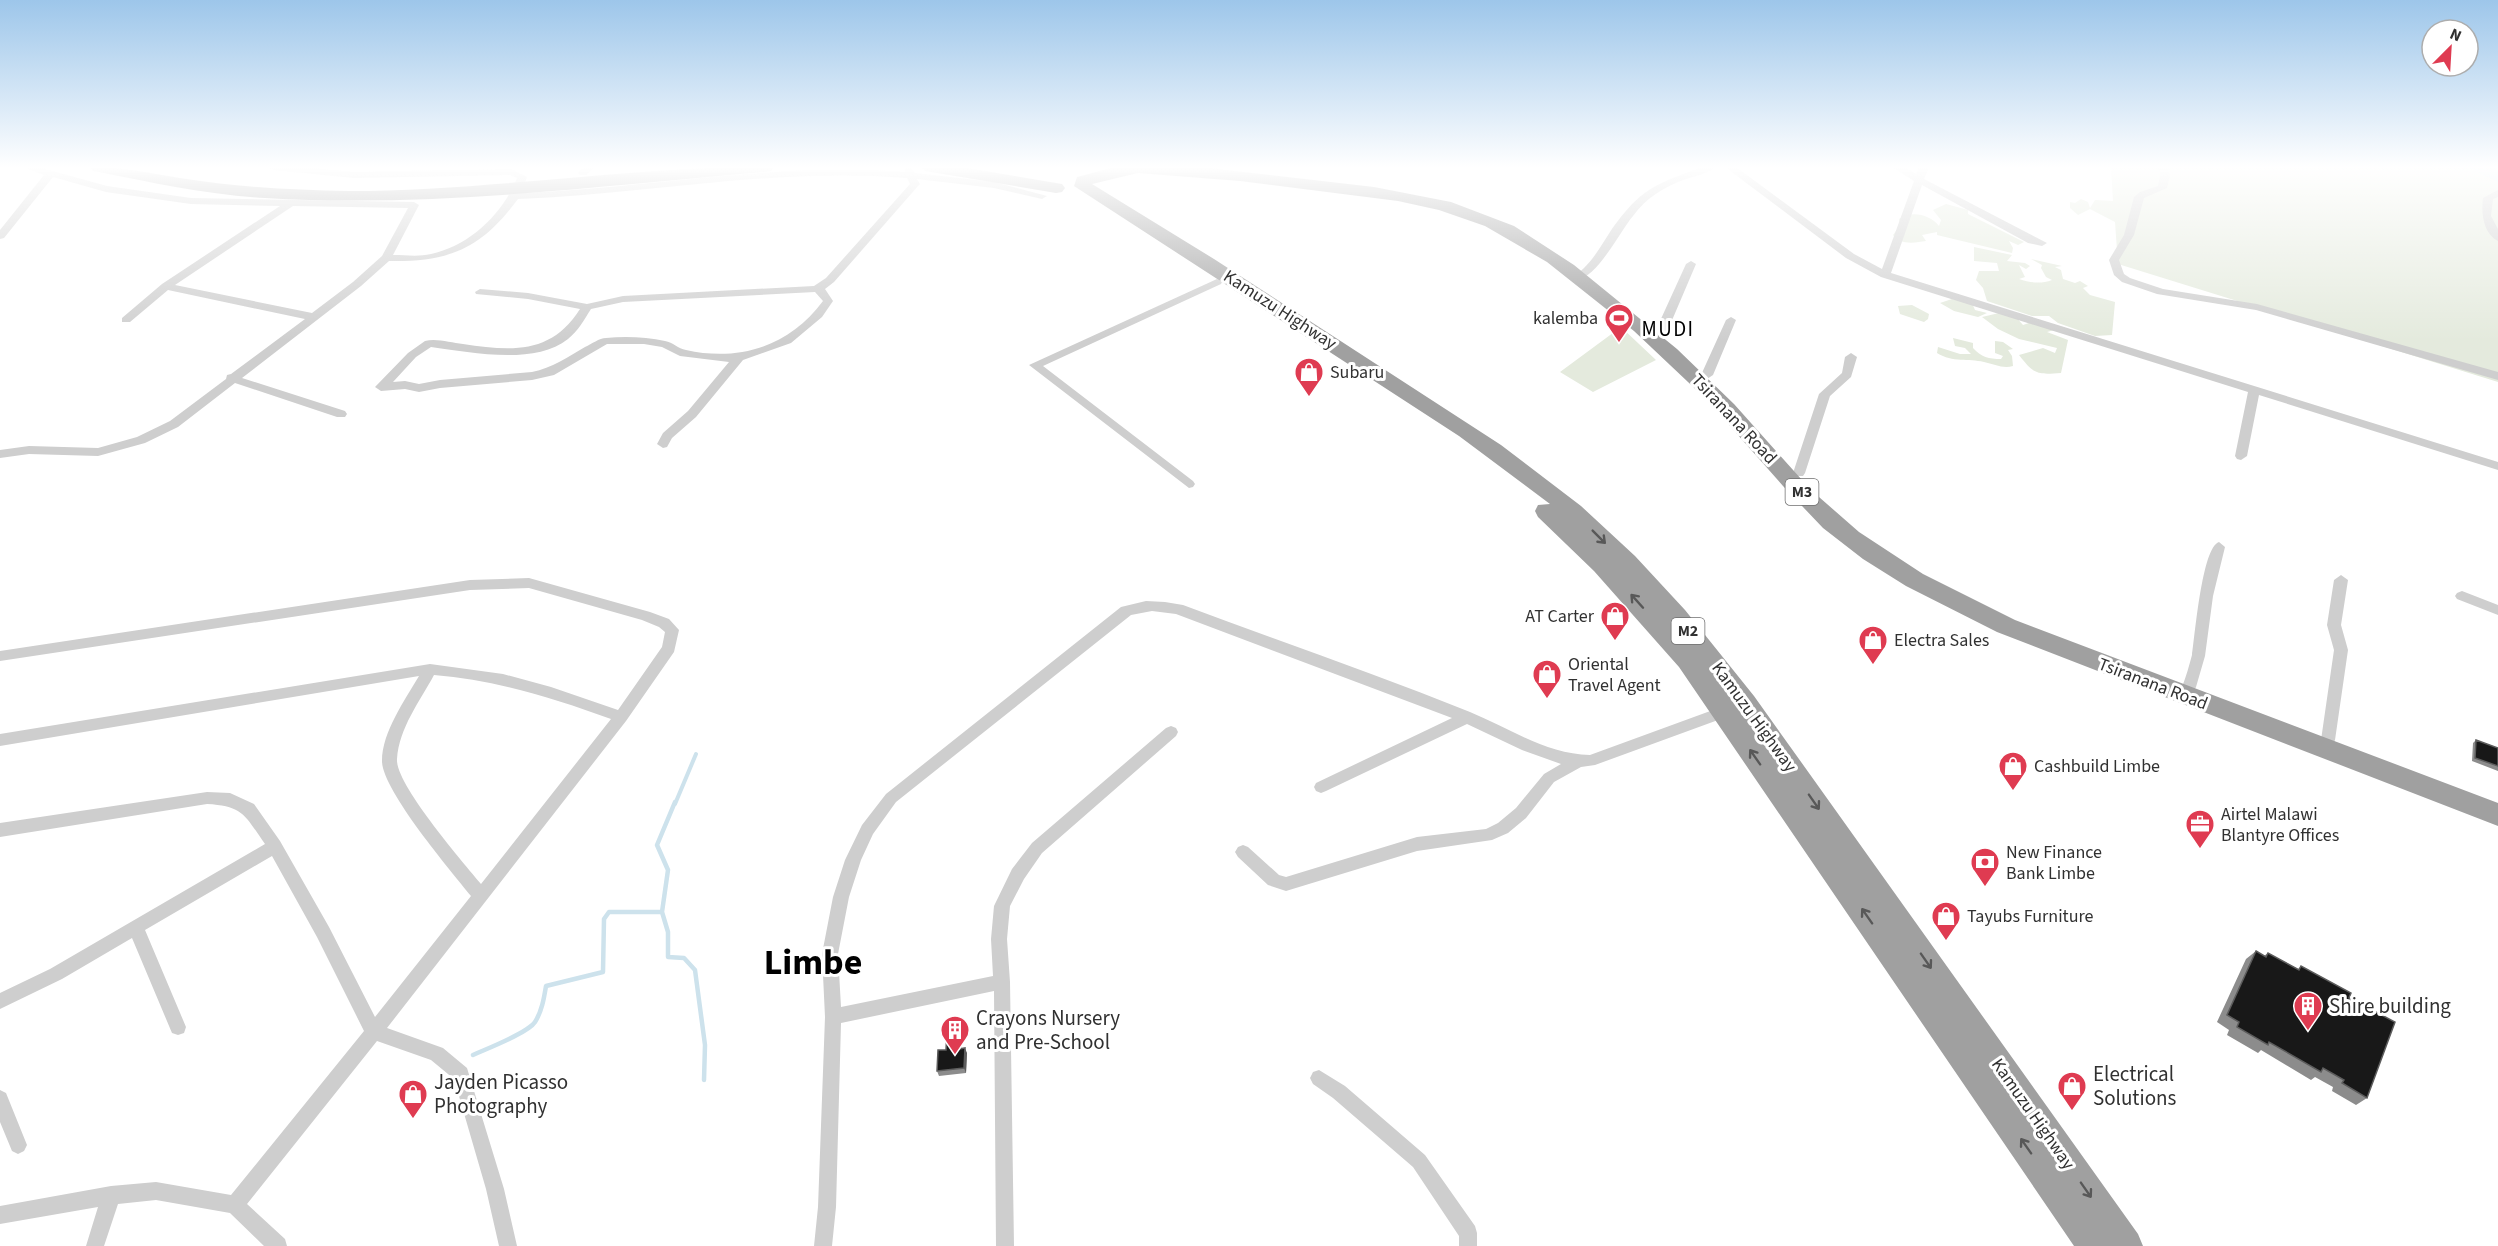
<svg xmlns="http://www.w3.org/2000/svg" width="2498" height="1246" font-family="'Source Sans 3',sans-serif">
	<rect width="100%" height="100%" fill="#fff"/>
	<!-- green -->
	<path fill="#e4eadd" d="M2111,167H2498V382L2118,264L2115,222L2090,209L2078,215L2070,208V202L2075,203L2081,199L2088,202L2090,208L2095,200L2113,201Z
		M1946,204L1968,210V214L2024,242L2018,245L2009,241L2013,248L2012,253L1937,235V232L1922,235L1926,241C1915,243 1899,245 1893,235L1896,231H1906L1900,226L1899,219C1912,210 1930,215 1939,226L1941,220L1933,210Z
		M1974,247L2012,255L2007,261L2025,263L2030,266L2026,269L2019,265L2025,277L2019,279C2031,283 2041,284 2052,280L2046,277L2041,268L2042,265L2031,259L2062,266L2055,267L2061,270L2063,279L2075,283L2080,281L2088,286L2083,288L2090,295L2115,302L2112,335L2095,336L2058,323L2049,316H2032L1987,301L1983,288L1976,280L1979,271H1999L1997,263L1974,261Z
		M1952,299L1972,303L1975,310L1987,313L1978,317L1954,311L1940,303Z
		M1912,305L1929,314L1928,319L1924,322L1900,314L1898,306Z
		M1999,313L2016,317L2023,325L2038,320L2058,329L2047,332L2068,340L2061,373C2036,375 2034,374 2019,355L2043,348L2055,353L2057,348L2019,339L1998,329L1982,317Z
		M1621,327L1656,360L1593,392L1560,372Z
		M1953,338L1973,343V348C1981,357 1989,359 2001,359L2003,356L1995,353V341L2003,342L2013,349L2008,350L2012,356L2013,366C2003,369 1994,364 1984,362C1968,358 1953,363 1937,353L1938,347L1960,354H1971L1965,348L1955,346Z"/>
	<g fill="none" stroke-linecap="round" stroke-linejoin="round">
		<!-- stream-far1 -->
		<path stroke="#cde2ec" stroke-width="4" d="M675,804L696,754"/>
		<!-- stream -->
		<path stroke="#cde2ec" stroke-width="4.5" d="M662,912L668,932V957L684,958L695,970L705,1045L704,1080
			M473,1055C486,1049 528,1033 535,1022C542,1011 544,998 546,986L603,972L604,919L609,912H662L668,870L657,845L675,802"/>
		<!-- river -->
		<path fill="#cde2ec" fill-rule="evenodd" d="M2471,167H2491L2498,171V182L2473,170Z"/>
		<!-- minor -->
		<path fill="#cecece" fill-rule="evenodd" d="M23,167H38L107,186L191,198L414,202L419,205L393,255C406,255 418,257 431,254C469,246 503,214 517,178L510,175L354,178L274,170L269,167H302L354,172L511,169L527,177L521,193C649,188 776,162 905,172V167H911L915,173L994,182L1047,196L1042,199L994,188L917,179L920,184L918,186L834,282L825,289L833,301L822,317L791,343L743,360L696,417L672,438L667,447L663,448L657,444L663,433L688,411L729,362L680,356L662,347L644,344H607L554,375L532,380L440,388L419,392L405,389L381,391L375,387L408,353L425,341C437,338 451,343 463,344C511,351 551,355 580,309L528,299L476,294L475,292L480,289L528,293L587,304L623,296L814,286L826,278L910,184L907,178C777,167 648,194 518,199C481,249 450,262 389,261L361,286L242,378L345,411L347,414L345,417H337L235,383L178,427L145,443L98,456L29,454L0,458V450L29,446L98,448L137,437L170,421L226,379L227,375L231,374L305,319L168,290L130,322H122V318L162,284L280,206L191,204L106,192L53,177L4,238L0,239V230L44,175ZM293,206L408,208L382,256L353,282L312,313L175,285ZM815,292L823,301C790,346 739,362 686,350C678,349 673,342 665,341C647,337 625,336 606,338C599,338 592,344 585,347C568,357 552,368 532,372L440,380L419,384L405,381L393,382L416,357L431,347C470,352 534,366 568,339C578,331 584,320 591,309L623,302Z
			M584,167H595L586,175H580L578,173Z
			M1702,167H1716C1708,173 1696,176 1686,179C1664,187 1647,197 1633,216C1620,231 1595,282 1575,279V275C1591,265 1600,247 1610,232C1641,188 1654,185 1702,167Z
			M1725,167H1736L1854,254L1882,269L1914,181L1892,167H1904L1916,174L1919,167H1929L1924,179L2047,243L2042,246L2028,243L1922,185L1891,273L2498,462V470L2259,395L2247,456L2241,460L2237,459L2235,456L2248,392L1881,277L1846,258Z
			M2158,167H2168L2170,176L2167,188L2144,198L2134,235L2119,260L2124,274L2130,278L2163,289L2257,304L2498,372V380L2256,310L2157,294L2122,282L2114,275L2109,260L2124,235L2134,197L2140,192L2158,186L2160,176Z
			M2498,190V197L2493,199L2491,216L2498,229V241C2483,233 2481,213 2483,198Z
			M1691,261L1696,264L1667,332L1665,334H1657L1655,332L1686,264Z
			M1217,279L1222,282L1221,284L1043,366L1193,481L1195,484L1193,487L1189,488L1029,365Z
			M1731,317L1736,320L1713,375L1707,379L1703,378L1701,375L1726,320Z
			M1851,353L1857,357L1851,377L1830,396L1805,473L1803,476H1795L1793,473L1819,394L1842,373L1845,357Z
			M2219,542L2225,547L2213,596L2205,656L2196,687L2194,691H2184L2182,687C2186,677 2189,666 2192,655C2195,636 2202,547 2219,542Z
			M2341,575L2348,580L2341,625L2348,650L2335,740L2333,744L2328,746L2323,744L2321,740L2334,650L2327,625L2334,580Z
			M529,578L650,612L669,619L679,630L674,652L626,721L387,1028L443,1048L467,1068L504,1189L517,1246H499L486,1189L454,1079L431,1060L377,1041L247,1204L285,1239L287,1246H264L230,1213L156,1200L118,1204L104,1246H86L98,1207L0,1224V1206L111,1186L156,1182L231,1195L364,1031L317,937L272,856L145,930L186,1027L184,1033L178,1035L172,1033L132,938L62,979L0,1009V993L50,969L265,844C245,816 244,806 207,804L0,837V823L207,792L230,793L254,804L280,841L329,927L375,1017L471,896C451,871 382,790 382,761C382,732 405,700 419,676L0,746V734L430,664L503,674L551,687L618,710L662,647L665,632L659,627L642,620L529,588L470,590L0,661V651L470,580ZM434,675C496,680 553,698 611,719L481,884C463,862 395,784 397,759C399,728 420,701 434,675Z
			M2462,591L2498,605V615L2457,599L2455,596L2457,593Z
			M1146,601L1165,602L1183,605C1279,641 1376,674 1470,712C1509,728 1546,754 1590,755L1724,706L1729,708L1731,712L1729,716L1595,765L1581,767L1554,782L1526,818L1508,833L1492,840L1417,851L1286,891L1268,885L1238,857L1235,852L1238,847L1243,845L1248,847L1279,875L1286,877L1417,837L1486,829L1498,823L1516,808L1544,774L1561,764L1522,750L1467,724L1326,791L1321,793L1316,791L1314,787L1316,783L1452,718L1176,614L1152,611L1131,615L896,802L873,834L861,860L849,897L838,954L841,1007L993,976L991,939L994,906L1012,869L1032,843L1166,728L1171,726L1176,728L1178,732L1176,736L1042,853L1024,879L1010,906L1007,939L1010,982L1014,1246H996L994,991L841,1023L836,1207L832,1246H814L818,1207L825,1017L822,954L833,897L845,860L862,825L886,794L1121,607Z
			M1319,1070L1345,1086L1425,1155L1475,1226L1477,1233V1246H1459V1236L1413,1167L1333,1098L1313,1084L1310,1078L1313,1072Z
			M0,1090L6,1093L27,1145L24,1151L18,1154L12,1151L0,1122Z"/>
		<!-- trunk -->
		<path fill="#a0a0a0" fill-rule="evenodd" d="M90,167C124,167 148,173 180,178C235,187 292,190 348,191C490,191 631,166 774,167L771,171L765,172C599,186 432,208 265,198C209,195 154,183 99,172L93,171Z
			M922,167H961L1056,183L1062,184L1065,188L1062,192L1056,193L931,172L925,171Z
			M1115,167H1200L1374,187L1451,202L1514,226L1574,265L1677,349L1734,404L1811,490L1859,532L1923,574L2015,620L2498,803V826L1997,632L1906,586L1863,559L1823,528L1783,486L1706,399L1634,331L1547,262L1485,226L1439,210L1398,201L1240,181L1138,173L1092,184L1214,259L1501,445L1581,506L1635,556L1685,610L1754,696L2138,1234L2143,1246H2074L1679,667L1594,571L1538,517L1535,511L1538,505L1550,504L1459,436L1074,186L1077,177Z"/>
	</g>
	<!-- wall -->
	<path fill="#8c8c8c" d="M2476,740L2498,748V771L2472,761L2473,743Z
		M2256,951L2264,956L2268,953L2298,969L2301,966L2349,998L2367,1098L2356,1105L2332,1091L2333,1087L2315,1077L2311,1080L2261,1050L2258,1053L2227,1035L2229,1030L2217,1022L2246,959Z
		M960,1029L962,1034L961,1048L967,1053L966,1073L939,1076L937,1071L946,1050Z"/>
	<!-- shaded-wall -->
	<path fill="#5d5d5d" d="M960,1029L962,1034L961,1054L959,1049Z
		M965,1048L967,1053L966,1073L964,1068Z"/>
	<!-- building -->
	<path fill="#181818" stroke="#5d5d5d" stroke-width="1.5" d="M2476,740L2498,748V766L2475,758Z
		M2256,951L2266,957L2268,953L2299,970L2301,966L2351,993L2349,998L2395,1022L2367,1098L2342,1083L2344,1080L2323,1068L2321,1072L2269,1042L2268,1045L2237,1027L2239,1022L2227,1015Z
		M960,1029L959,1049L965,1048L964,1068L937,1071L938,1050H946L947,1030Z"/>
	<!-- one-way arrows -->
	<defs><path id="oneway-shaft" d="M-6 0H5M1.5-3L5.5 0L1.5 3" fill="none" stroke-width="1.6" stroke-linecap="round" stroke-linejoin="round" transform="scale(1.5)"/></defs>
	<g stroke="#585858">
		<use href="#oneway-shaft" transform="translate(1599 537) rotate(45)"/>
		<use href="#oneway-shaft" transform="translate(1637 601) rotate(-132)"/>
		<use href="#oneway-shaft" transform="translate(1755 757) rotate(-125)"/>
		<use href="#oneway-shaft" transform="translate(1814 802) rotate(55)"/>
		<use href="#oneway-shaft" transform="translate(1867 916) rotate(-125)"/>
		<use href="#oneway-shaft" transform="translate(1926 961) rotate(55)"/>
		<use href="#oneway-shaft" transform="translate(2026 1146) rotate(-125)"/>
		<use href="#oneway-shaft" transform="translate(2086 1190) rotate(55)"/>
	</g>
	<!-- sky -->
	<linearGradient id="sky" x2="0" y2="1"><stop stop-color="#9dc6ea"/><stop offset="0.49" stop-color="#fff"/><stop offset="1" stop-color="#fff" stop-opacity="0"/></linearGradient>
	<rect width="2498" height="341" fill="url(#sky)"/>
	<!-- icons -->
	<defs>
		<g id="stadium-pin" transform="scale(1.5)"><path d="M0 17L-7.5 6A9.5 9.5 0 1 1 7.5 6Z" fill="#df3b51" stroke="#fff"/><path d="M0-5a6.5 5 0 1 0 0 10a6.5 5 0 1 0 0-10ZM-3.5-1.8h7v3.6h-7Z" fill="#fff"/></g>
		<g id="shop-pin" transform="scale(1.5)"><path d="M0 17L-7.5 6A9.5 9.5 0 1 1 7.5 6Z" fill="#df3b51" stroke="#fff"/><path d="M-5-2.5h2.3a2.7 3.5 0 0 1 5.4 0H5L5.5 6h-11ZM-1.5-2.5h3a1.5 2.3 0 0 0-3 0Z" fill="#fff"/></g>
		<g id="office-pin" transform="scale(1.5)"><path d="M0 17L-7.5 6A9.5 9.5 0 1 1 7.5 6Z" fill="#df3b51" stroke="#fff"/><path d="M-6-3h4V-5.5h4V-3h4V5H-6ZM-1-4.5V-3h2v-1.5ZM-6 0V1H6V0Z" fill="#fff"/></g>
		<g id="bank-pin" transform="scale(1.5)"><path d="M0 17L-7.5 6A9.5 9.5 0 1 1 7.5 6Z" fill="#df3b51" stroke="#fff"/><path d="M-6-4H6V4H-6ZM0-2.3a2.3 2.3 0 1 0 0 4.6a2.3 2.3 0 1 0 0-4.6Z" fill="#fff"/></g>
		<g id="building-pin" transform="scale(1.5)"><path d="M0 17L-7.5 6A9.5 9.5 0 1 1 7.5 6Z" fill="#df3b51" stroke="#fff"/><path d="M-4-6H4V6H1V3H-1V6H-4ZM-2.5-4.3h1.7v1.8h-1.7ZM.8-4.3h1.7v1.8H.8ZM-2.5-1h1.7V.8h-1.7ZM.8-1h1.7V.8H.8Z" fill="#fff"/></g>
	</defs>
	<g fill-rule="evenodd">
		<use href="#stadium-pin" x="1619" y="318"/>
		<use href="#shop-pin" x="1309" y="372"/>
		<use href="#shop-pin" x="1615" y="616"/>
		<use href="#shop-pin" x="1873" y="640"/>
		<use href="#shop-pin" x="1547" y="674"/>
		<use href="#shop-pin" x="2013" y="766"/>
		<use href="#office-pin" x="2200" y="824"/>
		<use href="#bank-pin" x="1985" y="862"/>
		<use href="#shop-pin" x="1946" y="916"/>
		<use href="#building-pin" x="2308" y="1006"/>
		<use href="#building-pin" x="955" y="1030"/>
		<use href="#shop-pin" x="2072" y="1086"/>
		<use href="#shop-pin" x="413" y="1094"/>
	</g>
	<g text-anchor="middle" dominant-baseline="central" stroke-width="6" stroke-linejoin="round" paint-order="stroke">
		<!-- shield labels -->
		<g fill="#fff" stroke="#6f6f6f" stroke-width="1.5">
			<rect x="1785.5" y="479" width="33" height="26" rx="4.5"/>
			<rect x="1671.5" y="618" width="33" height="26" rx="4.5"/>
		</g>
		<g font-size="16" font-weight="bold" fill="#313131">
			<text x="1802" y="492">M3</text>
			<text x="1688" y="631">M2</text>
		</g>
		<!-- street labels -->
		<g font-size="18" fill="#313131" stroke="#fff">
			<text transform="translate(1280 310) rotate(33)">Kamuzu Highway</text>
			<text transform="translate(1734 419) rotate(47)">Tsiranana Road</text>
			<text transform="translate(2153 684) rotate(21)">Tsiranana Road</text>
			<text transform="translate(1754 717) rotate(54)">Kamuzu Highway</text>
			<text transform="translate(2033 1114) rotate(55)">Kamuzu Highway</text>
		</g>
		<!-- poi labels -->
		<g font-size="18" fill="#313131" stroke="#fff" text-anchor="start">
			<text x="1598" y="318" text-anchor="end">kalemba</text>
			<text x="1330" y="372">Subaru</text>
			<text x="1594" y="616" text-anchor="end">AT Carter</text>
			<text x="1894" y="640">Electra Sales</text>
			<text x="1568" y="664">Oriental<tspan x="1568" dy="21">Travel Agent</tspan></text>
			<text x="2034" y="766">Cashbuild Limbe</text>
			<text x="2221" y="814">Airtel Malawi<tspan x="2221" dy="21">Blantyre Offices</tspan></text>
			<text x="2006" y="852">New Finance<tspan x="2006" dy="21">Bank Limbe</tspan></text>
			<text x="1967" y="916">Tayubs Furniture</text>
		</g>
		<!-- quarter labels -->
		<g font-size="21" letter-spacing="1.5" fill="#000" stroke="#fff">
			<text x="1668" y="329">MUDI</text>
		</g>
		<!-- near-poi labels -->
		<g font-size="21" fill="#313131" stroke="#fff" text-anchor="start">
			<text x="2329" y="1006">Shire building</text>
			<text x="976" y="1018">Crayons Nursery<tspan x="976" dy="24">and Pre-School</tspan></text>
			<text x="2093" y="1074">Electrical<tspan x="2093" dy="24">Solutions</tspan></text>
			<text x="434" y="1082">Jayden Picasso<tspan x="434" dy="24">Photography</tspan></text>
		</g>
		<!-- near-town labels -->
		<g font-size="36" font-weight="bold" fill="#000" stroke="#fff">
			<text x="813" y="962">Limbe</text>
		</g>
	</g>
	<!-- north arrow -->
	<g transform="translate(2450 48) rotate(24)"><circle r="28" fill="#ffffff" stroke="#adadad" stroke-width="1.5"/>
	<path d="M0-4.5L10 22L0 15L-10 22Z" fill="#df3b51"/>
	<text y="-9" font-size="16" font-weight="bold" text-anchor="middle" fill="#313131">N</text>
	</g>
</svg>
